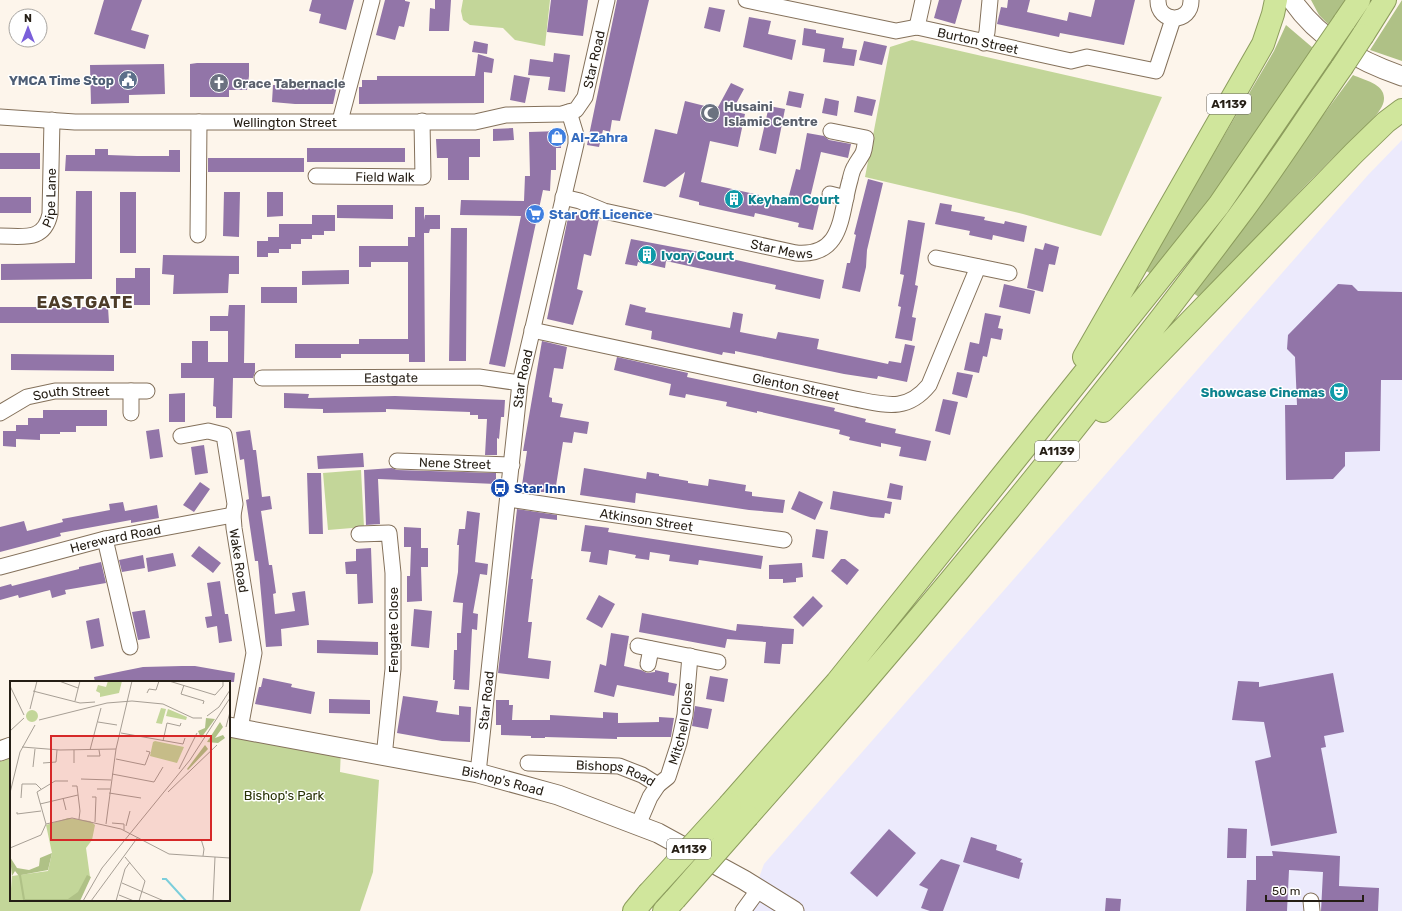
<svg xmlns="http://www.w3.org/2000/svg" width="1402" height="911" font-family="Rubik,sans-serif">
	<rect width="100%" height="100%" fill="#fdf5eb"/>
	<!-- industrial -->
	<path fill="#eceafc" d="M1402,140V911H747L764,864L1368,175Z"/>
	<!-- green -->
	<path fill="#c3d699" d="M463,0H550L545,46L515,40L503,28L470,25L463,20L461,11Z
		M912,40L1162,97L1101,236L1023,214L865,177L890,47Z
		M361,470L364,527L328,530L323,473Z
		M229,729L341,749L340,772L379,780L373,872L360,911H0V752L11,748V900H229Z"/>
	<!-- forest -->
	<path fill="#afc186" d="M1311,0H1346L1329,25L1319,15Z
		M1402,0V61L1370,50Z
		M1286,25L1313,48L1258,131L1154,276L1145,270L1274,51Z
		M1353,75C1364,80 1385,84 1384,99C1384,112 1359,132 1350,141C1298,191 1250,246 1200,298L1192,292Z"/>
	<!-- building -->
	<path fill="#9275a8" d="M104,0H142L131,30L149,35L145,49L94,34Z
		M312,0H354L346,30L319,23L321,14L309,11Z
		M385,0H405V1L410,2L404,27L399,26L395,40L376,35Z
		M435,0H451L449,31H429L430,8L435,9Z
		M551,0H588L583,36L547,32Z
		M617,0H649L620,121L612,120L610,132L603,130L599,147L587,145Z
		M939,0H962L955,24L934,18Z
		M1008,0H1030L1027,12L1067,21L1069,12L1091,17L1095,0H1135L1124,45L1060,33L1059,37L997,24L1001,7L1007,8Z
		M709,7L725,10L720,32L704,28Z
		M749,17L771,21L768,34L796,40L792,60L743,47Z
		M804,28L816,30V33L844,38L842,48L857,50L854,66L823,62L825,49L802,45Z
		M474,41L488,44L487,54L472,52Z
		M864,41L887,46L882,65L859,60Z
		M554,53L570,55L565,92L548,90L550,77L528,75L530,59L553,62Z
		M478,54L494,59L492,73L484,72V103L359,104V87H362V80H377V76H475Z
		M197,63H249V76L247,90H229V97H190V64Z
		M164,64L165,94L129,95V103L91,104L90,65Z
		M514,75L530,78L525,103L510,100Z
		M731,83L744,89L732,111L745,114L738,147L710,141L701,182L759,195L758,197L787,203L796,169L800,170L807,133L824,136L829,140L851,144L848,158L821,152L810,198L820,200L813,230L798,227L799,223L755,213L754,217L726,211L699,205V202L679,197L685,172L665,187L643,182L655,129L677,134L685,101L717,109Z
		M273,85L297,86H337L333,104H295L272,102Z
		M789,91L804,94L801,108L786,105Z
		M857,96L876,100L872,116L854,112Z
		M825,98L839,101L837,116L822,113Z
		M769,106L785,109L776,154L759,150Z
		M513,128L514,140L493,141V129Z
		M560,131L561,148H556V170H551L550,191L543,190L505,367L489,364L521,216L460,215L461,200L524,201L525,176H530L529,132Z
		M436,139H480V157H469V180H448V158H437Z
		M307,148H405V162H307Z
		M95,149H108V155L137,156H169V150H180V172L65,171L66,155H95Z
		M0,153H40V169H0Z
		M208,158H304V172H208Z
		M868,179L883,183L867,250L866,267L860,292L842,288L847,263H850L856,235L854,234Z
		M76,191H92V279L1,280V264L75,263Z
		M120,192H136V253H120Z
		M224,192H240L239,237L223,236Z
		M267,192H283V216L267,217Z
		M0,197H31V213H0Z
		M940,203L952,205L951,211L985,217L984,220L1004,224L1005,221L1027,226L1024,242L993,235L992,240L969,235L970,231L935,224Z
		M337,205H393V219L337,218Z
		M415,207H424V220L425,215H440V229H430L429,233H424L425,362H409V354H341V358H295V344H359V339H408V262H371V267H359V246H408V237H415Z
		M569,213L599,219L591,256L584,254L577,289L583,291L573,325L547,319Z
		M312,215H335V231H324V235H312V239H301V244H291V249H279V253H268V257H257V241H268V237H279V224H312Z
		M908,220L925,223L915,285L918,286L912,317L916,318L912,341L895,338L901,307L898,306L904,275L900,274Z
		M451,228H467L466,361H449Z
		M631,239L710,254L824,280L820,299L775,289L776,285L666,261L665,268L638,262L637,266L625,264Z
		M1045,243L1059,247L1055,265L1049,264L1043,292L1027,288L1035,248L1043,250Z
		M163,255L239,256V274H229L228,293L173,294L174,275L162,274Z
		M135,268H150V305H134V294H116V278H135Z
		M349,270V284L302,285V271Z
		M1004,284L1035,291L1030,314L999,307Z
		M1338,284L1352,285L1358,291L1402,292V380H1381L1380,451L1345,452V466L1333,479L1286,480L1285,405H1297L1295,357L1287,349L1288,335Z
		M261,287H297V303H261Z
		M630,304L646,308L645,312L730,328L733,312L743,314L740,332L776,339L778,332L819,339L817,349L888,364L889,361L901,363L905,344L915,346L907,382L878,376L877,379L844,374L735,351V354L723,352L722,355L651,339L652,331L625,325Z
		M229,305H245L244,363H255V372L253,378H233L232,418H216V407L213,406L214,378H181V363H192V341H208V362H228V331H210V316H228Z
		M0,307H108L109,323H0Z
		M985,313L1001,316L998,328L1003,329L1001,340L991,338L987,357L983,356L979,373L964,370L970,342L979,344Z
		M542,341L567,347L563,369L554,368L549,397L552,398V402L563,404L560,417L589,422L587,434L574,432L572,443L563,442L555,492H521L527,451H523Z
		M11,354L114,355V371L11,370Z
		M617,357L688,373L687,377L835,408L834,411L866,419L865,422L896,429L895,433L931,441L926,461L899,456L901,447L881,443V447L849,440L850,437L839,434L840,430L757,411V413L726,406L727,402L686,394L685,398L669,395L671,384L614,370Z
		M957,372L973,375L967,398L952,394Z
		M185,393V422H169V394Z
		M284,393L309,394L308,398L395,396L505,400L504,417H501L499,439L497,438V455H485L487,419H478V415H470V412L386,409V412L323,413V409L284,408Z
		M943,399L958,402L950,435L935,431Z
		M43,410H107V426H76V432H60V434H40V440L16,439V425H28V418H43Z
		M159,429L163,457L150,459L146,431Z
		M250,430L253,450H256L262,497L270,496L272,509L261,511L269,565H272L276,593L273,594L275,614L295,611L292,593L305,591L309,625L281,629L282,646L266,647L258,561H255L246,500L249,499L244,459L240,460L236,432Z
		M3,431H16V447L3,446Z
		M204,445L208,473L195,475L191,447Z
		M363,453L364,467L318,469L317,456Z
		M392,468L397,470L496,473V484L378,479L380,524L366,525L364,470Z
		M584,468L646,479L647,472L659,474V476L688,481V483L708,486L709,479L746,485L745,491L752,492V496L785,500L783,513L749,510L636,493L635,503L580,495Z
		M307,473H321L323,534H309Z
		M200,482L210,489L194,512L183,505Z
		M890,483L903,486L901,500L887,498Z
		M799,491L823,502L815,520L791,509Z
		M833,491L892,502L890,514L885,513L884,518L871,517L830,509Z
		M123,502L125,511L157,505L159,518L131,523V520L60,533L61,536L0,552V527L24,521L27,531L63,522L62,519L110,510L109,504Z
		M517,509L557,515V520L540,518L531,579H533L528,622H532L528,658L551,661L549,679L498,673Z
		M467,511L480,513L475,562L488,564L487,575L480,574L473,613L478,614L477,630L472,629L469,690L454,689L455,680H453L454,650H457V633H461L463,603L453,602L458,572L459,545H457L459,529H465Z
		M585,525L609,528L608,532L763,556L761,569L699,560L698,565L669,561L670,555L650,552L649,560L635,558L636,555L609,550L607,565L589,562L591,552L581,551Z
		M404,527L421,528V548H428V567H421L422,601L407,602V576H410L411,547H404Z
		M816,529L828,531L824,559L812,557Z
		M199,546L221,563L213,573L191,556Z
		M371,548L373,603L358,604L357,574H346L345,562L356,561V549Z
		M173,553L176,566L148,572L146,558Z
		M143,555L145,568L122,572L119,560Z
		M841,559H845L859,570L847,585L831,571Z
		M101,562L106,583L65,590L66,594L52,598L50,590L19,598L18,595L0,600V587L11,584L12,586L79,569V567Z
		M802,563L803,577L796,578V582L783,583V579H769V565Z
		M220,581L225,614H228L232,641L219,643L217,626L207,628L205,617L212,616L207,583Z
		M599,595L615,604L602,628L586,619Z
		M813,596L823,606L803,627L793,617Z
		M414,609L432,611L429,648L411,646Z
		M145,610L150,638L138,640L132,612Z
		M642,613L736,631L737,624L794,629L793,644H782L780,664L764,663L766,642L727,639L725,648L639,632Z
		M99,618L104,646L91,649L86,621Z
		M611,633L629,636L624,666L641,670L647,673L655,672V670L669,673L668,682L677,684L674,696L617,685L614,697L594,692L600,664L606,666Z
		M317,640L378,642V655L317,653Z
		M182,666H195L235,673L234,682H95L94,677L123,671L143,667Z
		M1333,673L1344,732L1324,736L1326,747L1321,748L1337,833L1271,846L1255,761L1271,757L1264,722L1232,720L1238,681L1259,682V687Z
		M710,676L728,679L724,702L706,699Z
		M263,678L292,684L291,687L315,692L311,714L255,704L259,687H261Z
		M403,696L438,701L436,712L459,715V706L471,707L470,742L442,741L397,733Z
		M329,699L370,700V714L329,713Z
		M496,700H509V705H513L512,720H550V715L603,718V712L618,713V723L659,722V717L674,718L672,730L671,737H617V739L545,737V738H531V736L501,735V725H496Z
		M695,706L712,709L708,729L692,726Z
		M1228,828L1247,829L1246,858H1227Z
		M889,829L916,853L877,897L850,873Z
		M971,837L997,845L996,850L1022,859L1020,862L1023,863L1019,879L963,862Z
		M1272,851L1340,856L1339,886L1379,888L1378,911H1321L1323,872L1289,870L1287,911H1246L1247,880H1256V856H1273Z
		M941,859L960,865L943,911H930L921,908L928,889L919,885Z
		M1106,898L1121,899L1120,911H1105Z"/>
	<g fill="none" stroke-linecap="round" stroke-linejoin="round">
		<!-- minor casing -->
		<g stroke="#84715b" stroke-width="17">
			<g id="minor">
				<path id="s1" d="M746,0L896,31L917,27L1071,61L1087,57L1156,71L1173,19"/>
				<path d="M1158,0C1157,24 1192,24 1191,0"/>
				<path d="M917,27L923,0"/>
				<path d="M984,43L987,32L990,0"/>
				<path id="s2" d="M0,117L75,122H475L506,115L562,114L576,110L585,97L607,0"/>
				<path d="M340,121L372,0"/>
				<path id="s3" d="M316,176L423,177L422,121"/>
				<path d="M830,194L846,198"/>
				<path id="s4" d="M563,197L580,201L604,211L796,253C844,257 840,214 850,180C851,176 852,170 855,166C857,162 861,157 863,153C865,148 865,143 866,138L831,131"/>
				<path d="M198,235L199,122"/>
				<path id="s5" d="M0,236C23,236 44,242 50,214L52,120"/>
				<path d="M936,258L1009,273"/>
				<path id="s6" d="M532,330L855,399C886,405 907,412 929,385L978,267"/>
				<path id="s7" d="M262,378L479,377L520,383"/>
				<path d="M131,391V413"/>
				<path id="s8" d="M0,413L27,397L55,391H147"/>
				<path id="s9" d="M181,436L208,431L224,435L235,504L233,515L234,528L254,653L240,729"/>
				<path id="s10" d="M397,461L512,465"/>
				<path id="s11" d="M508,499L784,540"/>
				<path d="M359,534L389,533L393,573V669L384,757"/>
				<path d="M105,539L130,647"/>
				<path id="s12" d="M0,567L105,539L233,515"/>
				<path d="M638,646L718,662"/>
				<path d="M648,664L651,649"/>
				<path id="s13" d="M528,763L619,766L642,775L658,785L650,797L638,825"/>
				<path id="s14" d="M478,773L520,383L576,144V135L569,112"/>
				<path id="s15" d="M658,785L668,777L679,743L685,715L690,656"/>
				<path d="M1311,901L1312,911"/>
				<path d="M743,911L759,889"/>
			</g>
		</g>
		<!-- tertiary casing -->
		<g stroke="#84715b" stroke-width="21">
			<g id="tertiary">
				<path d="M1292,0C1319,39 1358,61 1402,76"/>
				<path id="s16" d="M229,727L478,773L558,795L658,833L744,880L794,911"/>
				<path d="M0,751L11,747"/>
			</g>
		</g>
		<!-- trunk casing -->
		<g stroke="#8c9c5d" stroke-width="24">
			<path id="trunk" d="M1344,22L1359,0
				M1363,35L1385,0
				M1084,357L1263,44L1273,14L1276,0
				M1103,411L1354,153L1386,122L1402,110
				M730,804L837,682L1219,205L1322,54
				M748,816C919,623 1083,424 1238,217C1274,169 1307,117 1342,67
				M634,911L648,894
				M664,911L675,899"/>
		</g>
		<!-- minor -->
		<use href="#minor" stroke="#fff" stroke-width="15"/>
		<!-- tertiary -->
		<use href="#tertiary" stroke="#fff" stroke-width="19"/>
		<!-- trunk -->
		<use href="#trunk" stroke="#d0e69c" stroke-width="22"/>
		<!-- trunk-bridge casing -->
		<g stroke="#8c9c5d" stroke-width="24" stroke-linecap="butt">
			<path id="trunk-bridge" d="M1322,54L1344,22
				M1342,67L1363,35
				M648,894L730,804
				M675,899L748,816"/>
		</g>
		<!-- trunk-bridge -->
		<use href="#trunk-bridge" stroke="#d0e69c" stroke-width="22"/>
	</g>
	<!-- icons -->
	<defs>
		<g id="civic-disc" transform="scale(1)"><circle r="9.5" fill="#5c6f8a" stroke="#fff"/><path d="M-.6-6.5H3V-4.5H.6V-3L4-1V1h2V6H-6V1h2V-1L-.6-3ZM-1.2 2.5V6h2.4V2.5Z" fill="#fff"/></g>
		<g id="church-disc" transform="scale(1)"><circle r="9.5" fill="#6b7280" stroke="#fff"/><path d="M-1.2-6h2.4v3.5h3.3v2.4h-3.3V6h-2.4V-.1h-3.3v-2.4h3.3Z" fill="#fff"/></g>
		<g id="mosque-disc" transform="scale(1)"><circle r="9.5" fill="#6b7280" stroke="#fff"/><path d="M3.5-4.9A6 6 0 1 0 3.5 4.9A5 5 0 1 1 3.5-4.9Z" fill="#fff"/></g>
		<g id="shop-disc" transform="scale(1)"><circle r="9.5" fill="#3f7fe0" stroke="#fff"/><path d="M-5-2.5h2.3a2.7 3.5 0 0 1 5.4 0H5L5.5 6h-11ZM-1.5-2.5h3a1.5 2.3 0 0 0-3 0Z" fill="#fff"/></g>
		<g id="building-disc" transform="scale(1)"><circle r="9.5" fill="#0f9aa8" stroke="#fff"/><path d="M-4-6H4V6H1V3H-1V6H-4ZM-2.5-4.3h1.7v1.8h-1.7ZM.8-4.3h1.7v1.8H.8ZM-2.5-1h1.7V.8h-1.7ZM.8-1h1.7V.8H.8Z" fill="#fff"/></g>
		<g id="supermarket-disc" transform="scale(1)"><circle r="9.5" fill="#3f7fe0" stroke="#fff"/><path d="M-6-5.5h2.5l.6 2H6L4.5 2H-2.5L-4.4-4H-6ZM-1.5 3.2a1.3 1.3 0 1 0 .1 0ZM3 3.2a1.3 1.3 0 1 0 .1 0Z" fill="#fff"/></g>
		<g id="theatre-disc" transform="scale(1)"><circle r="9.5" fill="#0f9aa8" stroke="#fff"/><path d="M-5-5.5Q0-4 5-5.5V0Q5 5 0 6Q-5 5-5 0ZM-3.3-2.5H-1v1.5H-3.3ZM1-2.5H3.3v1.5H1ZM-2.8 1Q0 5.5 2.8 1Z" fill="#fff"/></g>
		<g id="bus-disc" transform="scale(1)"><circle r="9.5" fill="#1a4fb4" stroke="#fff"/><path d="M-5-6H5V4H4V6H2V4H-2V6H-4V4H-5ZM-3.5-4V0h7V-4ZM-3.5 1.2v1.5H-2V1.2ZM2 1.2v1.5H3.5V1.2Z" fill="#fff"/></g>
	</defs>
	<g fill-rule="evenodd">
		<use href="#civic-disc" x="128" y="80"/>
		<use href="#church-disc" x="219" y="83"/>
		<use href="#mosque-disc" x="710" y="113"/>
		<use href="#shop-disc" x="557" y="137"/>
		<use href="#building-disc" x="734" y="199"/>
		<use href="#supermarket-disc" x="535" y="214"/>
		<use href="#building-disc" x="647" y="255"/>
		<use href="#theatre-disc" x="1339" y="392"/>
		<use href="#bus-disc" x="500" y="488"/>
	</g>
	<g text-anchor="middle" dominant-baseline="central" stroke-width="3" stroke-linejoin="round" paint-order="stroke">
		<!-- shield labels -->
		<g fill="#fff" stroke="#66625b" stroke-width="1">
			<rect x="1207" y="94" width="44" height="20" rx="3"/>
			<rect x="1035" y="441" width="44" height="20" rx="3"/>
			<rect x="667" y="839" width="44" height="20" rx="3"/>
		</g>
		<g font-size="12" font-weight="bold" fill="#251e15">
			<text x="1229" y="104">A1139</text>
			<text x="1057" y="451">A1139</text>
			<text x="689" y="849">A1139</text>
		</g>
		<!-- street labels -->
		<g font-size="13" fill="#251e15" stroke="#fff">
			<text stroke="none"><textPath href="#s1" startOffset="237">Burton Street</textPath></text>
			<text stroke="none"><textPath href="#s2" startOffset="632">Star Road</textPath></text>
			<text stroke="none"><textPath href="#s2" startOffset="285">Wellington Street</textPath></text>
			<text stroke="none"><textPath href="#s3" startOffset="69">Field Walk</textPath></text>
			<text stroke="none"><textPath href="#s5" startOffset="78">Pipe Lane</textPath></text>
			<text stroke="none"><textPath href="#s4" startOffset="225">Star Mews</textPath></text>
			<text stroke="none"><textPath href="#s7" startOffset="129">Eastgate</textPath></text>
			<text stroke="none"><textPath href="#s14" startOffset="397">Star Road</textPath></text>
			<text stroke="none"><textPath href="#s6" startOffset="270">Glenton Street</textPath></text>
			<text stroke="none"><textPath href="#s8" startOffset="76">South Street</textPath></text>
			<text stroke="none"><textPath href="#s10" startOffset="58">Nene Street</textPath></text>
			<text stroke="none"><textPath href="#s11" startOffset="140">Atkinson Street</textPath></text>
			<text stroke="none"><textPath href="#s12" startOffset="119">Hereward Road</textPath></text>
			<text stroke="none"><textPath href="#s9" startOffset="171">Wake Road</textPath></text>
			<text transform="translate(393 630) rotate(-90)">Fengate Close</text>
			<text stroke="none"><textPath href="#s14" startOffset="73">Star Road</textPath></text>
			<text stroke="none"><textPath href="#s15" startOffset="68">Mitchell Close</textPath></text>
			<text stroke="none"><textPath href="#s13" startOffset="89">Bishops Road</textPath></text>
			<text stroke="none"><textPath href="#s16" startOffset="279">Bishop's Road</textPath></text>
		</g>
		<!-- service labels -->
		<g font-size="13" font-weight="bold" fill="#4e5e75" stroke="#fff" text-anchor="end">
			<text x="114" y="80">YMCA Time Stop</text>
		</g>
		<!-- worship labels -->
		<g font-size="13" font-weight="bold" fill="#5b616d" stroke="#fff" text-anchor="start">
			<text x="233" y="83">Grace Tabernacle</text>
			<text x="724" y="106">Husaini<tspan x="724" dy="15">Islamic Centre</tspan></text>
		</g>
		<!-- shop labels -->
		<g font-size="13" font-weight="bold" fill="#366cbe" stroke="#fff" text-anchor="start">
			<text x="571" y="137">Al-Zahra</text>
			<text x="549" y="214">Star Off Licence</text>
		</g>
		<!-- culture labels -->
		<g font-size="13" font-weight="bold" fill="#0d838f" stroke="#fff" text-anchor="start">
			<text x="748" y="199">Keyham Court</text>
			<text x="661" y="255">Ivory Court</text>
			<text x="1325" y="392" text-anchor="end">Showcase Cinemas</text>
		</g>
		<!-- transit labels -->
		<g font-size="13" font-weight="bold" fill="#164399" stroke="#fff" text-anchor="start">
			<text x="514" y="488">Star Inn</text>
		</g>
		<!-- park labels -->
		<g font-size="13" fill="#273104" stroke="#fff">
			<text x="284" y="795">Bishop's Park</text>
		</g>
		<!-- district labels -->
		<g font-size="17" font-weight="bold" letter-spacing="1" fill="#4d3c28" stroke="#fff">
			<text x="85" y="302">EASTGATE</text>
		</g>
	</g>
	<!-- overview -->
	<g transform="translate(10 681)">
		<rect width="220" height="220" fill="#fdf5eb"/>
		<path d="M98,0H112L109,12L90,16V12L86,10L88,4L96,6ZM151,27L156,28L152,43L146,42ZM158,28L177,36L176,39L156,35ZM16 35a6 6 0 1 1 12 0a6 6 0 1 1-12 0ZM145,60L174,66L167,82L140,75L143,61ZM58,137L80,140L85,144L82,159L76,167L80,196L69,220H0L2,195L38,190L42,172L36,144Z" fill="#c3d699"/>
		<path d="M196,37L205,38L191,57L188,50L195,47ZM210,41L213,46L205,57L213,54L215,57L208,62L197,61ZM195,64L198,68L178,89L177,88ZM42,172L38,189L11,194L15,218H58L68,211L77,194L81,196L70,220L13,219L9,195L5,190L2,195L0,176L7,187L19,189L29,185L30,177Z" fill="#afc186"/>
		<path fill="none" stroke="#7ccedb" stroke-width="2" d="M152,198H156L176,220"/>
		<path fill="none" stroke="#a79f95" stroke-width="1" d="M49,0L68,7M159,0L205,14L213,5V0M174,4L171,13L194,20L193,23M0,5L14,34M23,10L70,22L85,21M137,12L139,8L146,9L149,0M65,20L70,0M20,28L27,0M197,35L209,26L220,9M29,39L97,22L122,20L153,23L183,37H192M88,41L107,44M216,46L220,31M0,50L14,37M111,52L173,63L175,57M153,60L157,42L170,45L171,42M12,66L50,69L106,68M80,69L91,27M77,75H90L89,69M106,78L135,84L140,71L136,70M33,82L46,81L47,69M64,82V69M23,86L25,68M169,88L187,52M102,93L144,101L153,86M71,98L101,99M62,105H67L70,130L69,138M87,108H100M158,111L207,64M0,112L10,71L25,44M99,112L131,117M82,116H86L85,141M11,117L12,103H26L31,108M53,117L56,129M30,123L68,114M7,131V133L31,130M102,142L114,143V149M36,143L27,111L45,100H58M96,143L106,68L122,0M116,145L120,130M191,158L194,168L193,175M0,167L31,154L36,143L62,137L111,148L159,173L220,177M115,176L135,200L129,220M112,202L133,211M133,211L154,220M109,214L124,220M73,220L92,187L180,79L220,17M81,220L128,156M106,220L115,188L120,181M203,220L205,176"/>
		<path fill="#d62828" fill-opacity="0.15" stroke="#d62828" stroke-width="2" d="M41,55H201V159H41Z"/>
		<rect width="220" height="220" fill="none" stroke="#251e15" stroke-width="2"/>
	</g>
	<!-- north arrow -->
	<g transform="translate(28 28)"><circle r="19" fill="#ffffff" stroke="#a8a5a1"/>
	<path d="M0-3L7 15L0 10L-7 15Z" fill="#7a5fda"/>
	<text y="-6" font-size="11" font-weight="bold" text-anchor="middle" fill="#251e15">N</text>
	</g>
	<!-- scale -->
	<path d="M1266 895v6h97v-6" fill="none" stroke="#251e15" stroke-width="2"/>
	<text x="1272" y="895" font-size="12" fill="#251e15" stroke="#ffffff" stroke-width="3" paint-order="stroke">50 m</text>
</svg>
